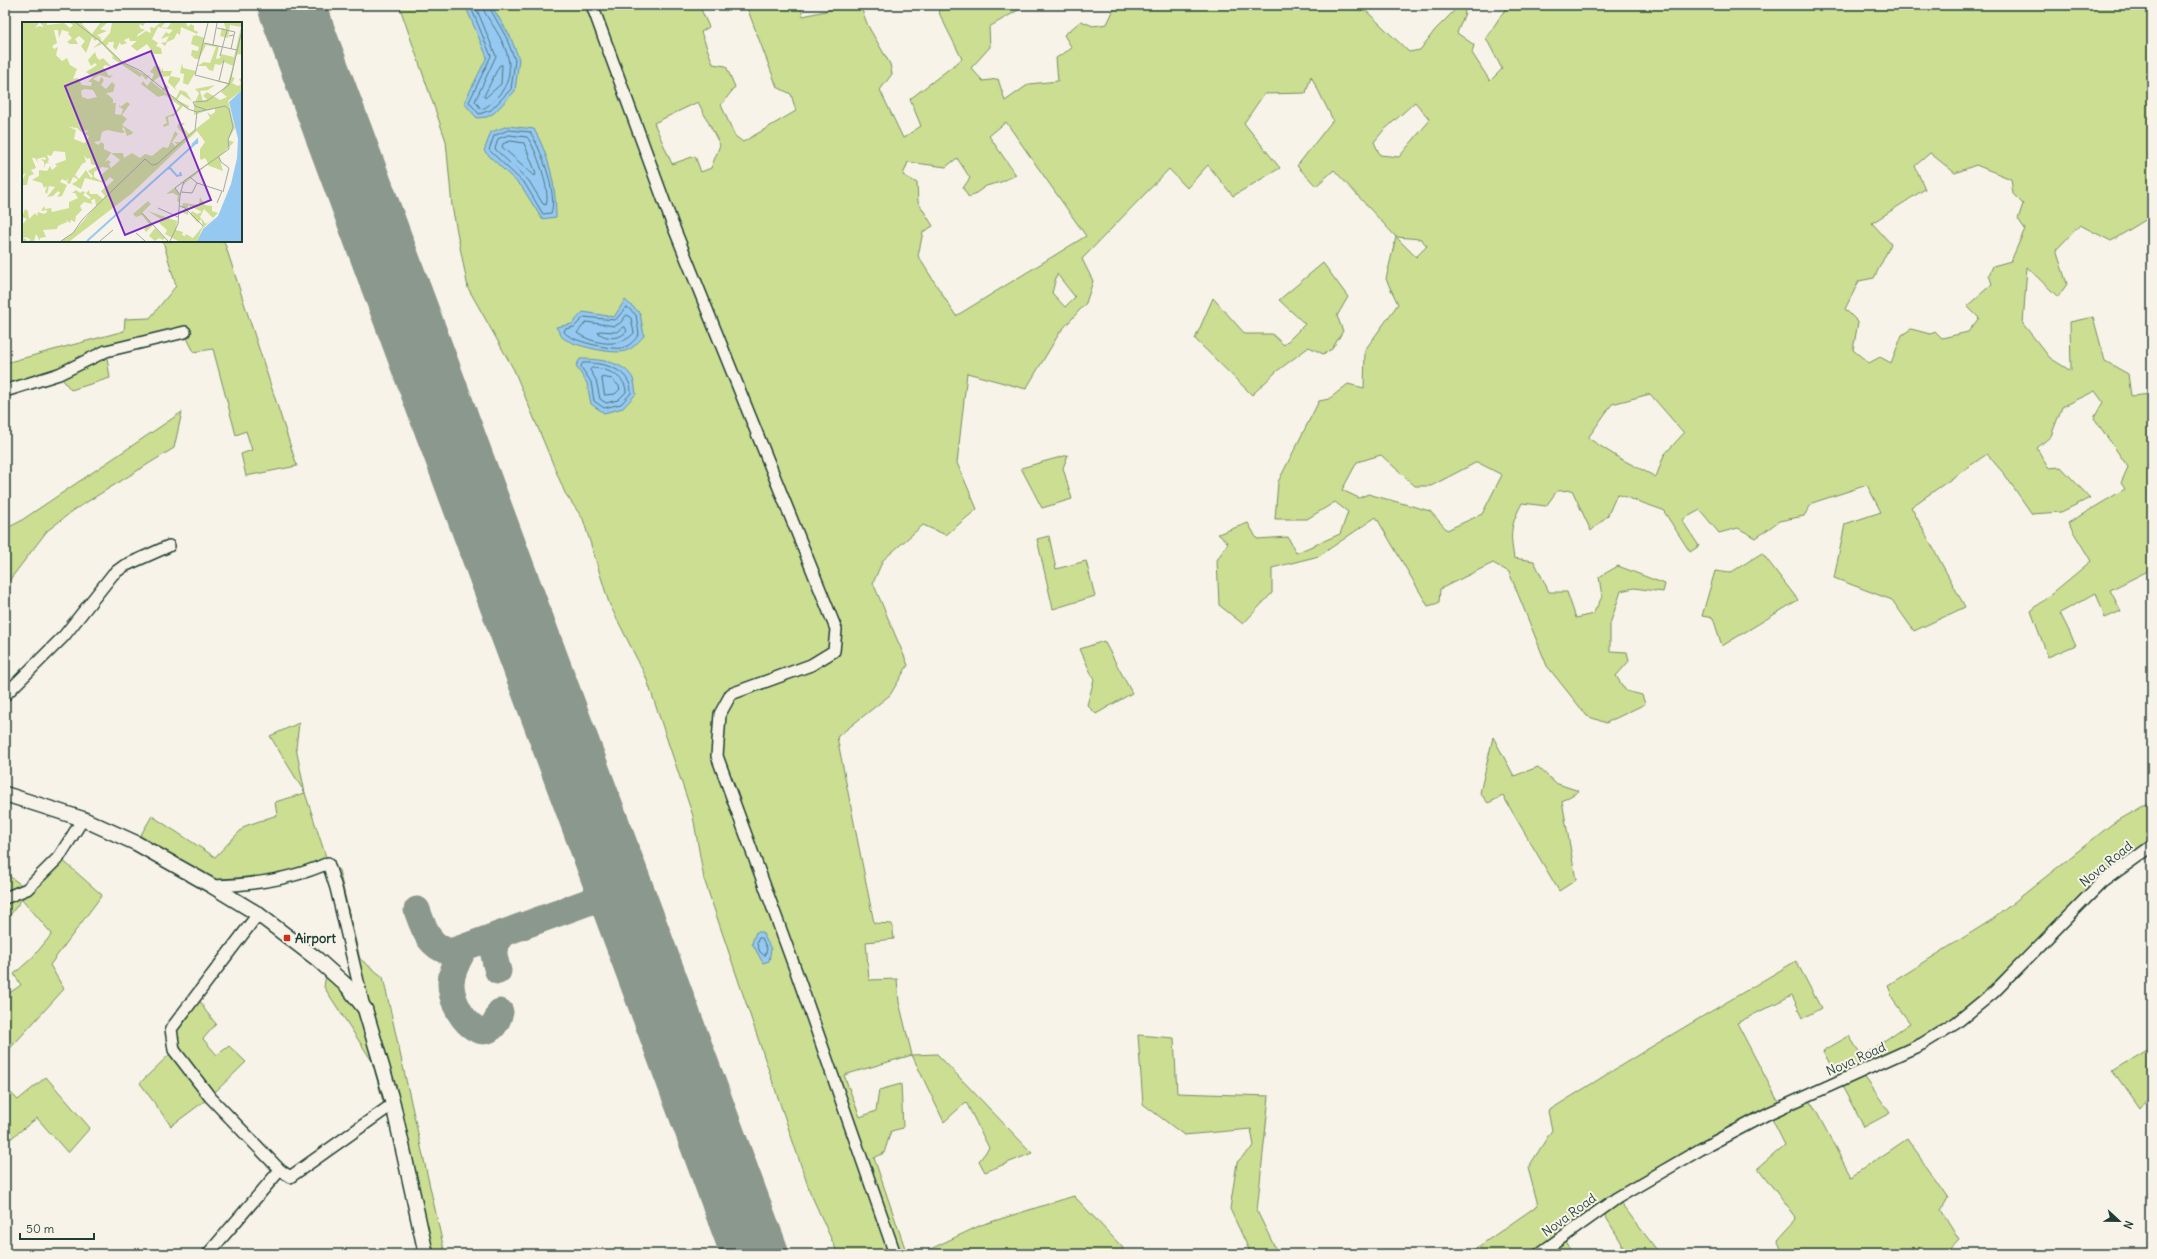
<svg xmlns="http://www.w3.org/2000/svg" width="2157" height="1259" font-family="Delius,sans-serif">
	<rect width="100%" height="100%" fill="#f7f3e8"/>
	<filter id="ink" filterUnits="userSpaceOnUse"><feTurbulence type="fractalNoise" baseFrequency=".025" numOctaves="2"/><feDisplacementMap in="SourceGraphic" scale="8" xChannelSelector="R" yChannelSelector="G"/><feConvolveMatrix kernelMatrix="1 2 1 2 8 2 1 2 1" color-interpolation-filters="sRGB"/></filter>
	<g filter="url(#ink)">
		<!-- green -->
		<path fill="#ccde92" stroke="#768e63" fill-rule="evenodd" d="M399,5H699L709,27L701,32L713,64L726,66L735,87L721,105L735,136L743,142L796,111L791,94L777,87L746,5H800L803,16L852,5H860L868,26L890,64L892,74L880,90L903,138L921,126L910,99L962,59L940,15L938,5H1027L989,27L990,47L971,68L983,81L998,79L1005,101L1029,84L1058,81L1056,58L1072,48L1064,35L1081,21L1093,26L1107,24L1116,5H1360L1409,52L1420,50L1435,30L1460,5H1463L1465,13L1457,33L1474,45L1472,53L1490,81L1502,69L1486,38L1508,5H2152V216L2111,241L2080,225L2056,250L2067,284L2058,297L2027,267L2023,324L2050,358L2071,371L2070,322L2093,317L2105,361L2128,374L2131,396L2152,394V569L2110,590L2121,611L2105,618L2096,593L2060,613L2076,645L2048,657L2031,611L2091,561L2068,523L2125,489L2121,483L2128,467L2094,418L2103,402L2095,391L2062,407L2051,436L2037,448L2048,468L2061,467L2090,498L2061,512L2032,514L2005,475L1987,454L1911,507L1965,607L1914,631L1892,600L1834,578L1845,524L1881,512L1867,485L1812,503L1804,516L1779,521L1756,538L1738,528L1719,533L1700,510L1682,520L1699,546L1690,552L1663,510L1617,494L1608,515L1591,531L1572,490L1557,491L1546,506L1522,503C1510,526 1510,533 1514,558L1534,561L1549,592H1567L1576,618L1593,614L1602,597L1599,577L1618,566L1665,584L1663,592L1634,588L1621,591L1610,624V651L1627,652L1629,661L1616,676L1626,691L1642,695L1645,704L1606,723L1587,716L1547,666L1509,572L1493,563L1440,589L1439,603L1428,606L1376,517L1319,556L1272,568V593L1243,624L1219,605L1217,560L1228,543L1218,534L1248,523L1257,539L1288,537L1296,553L1340,534L1348,512L1335,502L1307,519H1275L1278,482L1319,401L1329,399L1348,384L1364,388L1365,350L1398,304L1386,279L1396,237L1334,170L1316,186L1297,166L1333,120L1311,76L1306,93L1264,94L1244,123L1280,168L1233,196L1208,165L1187,188L1169,169L1082,259L1093,281L1086,303L1060,332L1026,389L967,373L957,463L977,509L946,535L923,525L883,560L873,583L908,665L890,695L837,737L874,923L892,924L894,939L866,942L869,980L897,979L899,1002L912,1055L937,1054L1032,1153L985,1172L979,1161L989,1148L966,1102L944,1122L912,1055L844,1075L860,1117L876,1111L879,1090L901,1084L903,1128L891,1131L884,1153L874,1158L907,1254H838L810,1192L704,879L693,816L646,677L609,603L583,519L565,493L514,370L468,288L452,206L446,141ZM698,102L720,145L711,168L701,172L695,156L672,164L654,123ZM1415,102L1430,120L1399,157L1380,155L1374,142L1383,131ZM1006,122L1086,236L956,316L918,256L923,232L933,226L918,202L917,183L903,175L908,162L946,167L957,158L970,178L963,188L969,198L986,186L1001,182L1016,175L989,136ZM1930,153L1955,173L1976,165L2011,179L2013,194L2023,204L2018,219L2025,229L2011,261L1993,266L1989,275L1992,284L1967,306L1979,318L1968,332L1942,338L1936,332L1930,334L1911,329L1902,335L1891,363L1880,357L1869,363L1853,350L1858,322L1845,309L1859,281L1874,278L1891,244L1872,223L1925,189L1915,166ZM1396,237L1421,239L1427,246L1416,257ZM1057,274L1075,297L1065,307L1052,293ZM1650,394L1684,433L1664,455L1656,477L1619,458L1588,438L1612,404ZM1381,455L1415,486H1431L1477,462L1502,475L1482,514L1447,530L1430,511L1368,494L1359,498L1342,490L1357,462Z
			M163,241H224L297,466L246,476L241,454L252,450L246,431L236,435L213,349L194,352L184,332L106,351L110,378L71,390L58,374L5,391V352L9,362L124,331L125,319L150,318L176,286Z
			M1323,263L1348,297L1337,316L1343,331L1332,349L1323,354L1309,347L1277,371L1252,395L1195,339L1213,298L1245,334H1272L1284,345L1305,324L1279,300Z
			M182,412L174,448L74,510L47,531L5,586V529L19,522Z
			M1068,455L1063,468L1072,499L1042,508L1021,468Z
			M1049,536L1056,569L1086,561L1095,596L1053,609L1037,539Z
			M1762,553L1798,600L1722,646L1713,618L1702,616L1715,571L1730,573Z
			M1104,641L1132,693L1096,714L1087,705L1094,680L1080,649Z
			M299,723L296,748L305,793L328,863L339,870L360,959L383,977L445,1254H426L393,1105L385,1109L372,1061L324,987L327,968L364,1008L328,863L308,872L212,886L136,843L152,816L215,857L245,826L277,815L275,802L305,793L270,736Z
			M1493,737L1514,776L1538,767L1555,783L1579,791L1562,801L1576,880L1559,891L1503,796L1488,803L1480,793Z
			M2152,801V846L2102,882L1956,1023L1862,1073L1890,1113L1864,1127L1823,1051L1849,1036L1862,1056L1910,1023L1893,1000L1888,985L1993,919L2112,824Z
			M59,857L102,895L50,965L64,989L5,1054V996L21,985L14,974L33,957L52,934L22,899L5,922V873L27,889Z
			M1796,961L1821,1008L1803,1018L1792,995L1737,1023L1781,1107L1808,1096L1851,1177L1907,1139L1948,1198L1941,1210L1959,1239L1945,1254H1783L1777,1239L1796,1218L1758,1168L1785,1145L1769,1113L1617,1198L1660,1254H1625L1621,1242L1601,1209L1563,1237L1570,1249L1563,1254H1468L1538,1205L1528,1168L1552,1130L1548,1111L1646,1050Z
			M197,995L205,1010L216,1024L203,1039L217,1055L229,1046L246,1062L210,1097L171,1126L140,1083L174,1050L171,1029Z
			M1138,1035L1174,1038L1177,1093L1269,1096L1257,1211L1278,1254H1251L1230,1209L1237,1162L1254,1146L1251,1129L1184,1135L1143,1104Z
			M2152,1047V1093L2139,1108L2113,1071Z
			M46,1077L90,1128L68,1153L37,1118L5,1143V1087L18,1100Z
			M1074,1196L1123,1248L1120,1254H920L981,1225Z"/>
		<!-- water -->
		<path fill="#95c9f2" stroke="#6691a6" d="M465,5H491L510,36L519,59L515,91L494,113L487,117L477,118L464,103L487,57Z
			M508,126L534,129C549,156 556,185 556,217L542,219L522,187L484,151L491,132Z
			M625,300L640,313L644,336C638,342 633,349 625,351C613,355 570,345 562,337C560,334 558,330 556,327L572,324L583,312L614,317Z
			M580,359C597,359 625,361 633,379C635,383 635,389 636,394L623,408L604,413L591,404L587,383L576,366Z
			M756,932H762L771,949L769,961L763,963L752,943Z"/>
		<g fill="none" stroke-linecap="round" stroke-linejoin="round">
			<!-- shore -->
			<path stroke="#4e7580" stroke-width="1" d="M470,5L491,56L469,102L479,114L491,110L511,89L515,60L506,37L488,5
				M475,5L496,56L475,101L481,109C489,107 493,101 498,96C518,75 508,49 494,27C490,20 483,13 483,5
				M502,65L501,84L485,98L484,96L499,66Z
				M509,130L530,132C541,148 558,196 551,213L543,214L525,184L489,150L494,136Z
				M509,135L527,137C536,148 551,191 546,205L543,204L529,181L495,149L498,139Z
				M511,141L524,143L536,173L535,176L502,147L503,144Z
				M627,307L636,315L639,334C635,340 630,346 622,348C611,350 570,341 564,332L565,329L574,327L584,317L615,320Z
				M627,315L631,318L634,333C620,349 593,344 577,333L586,322L615,326L620,323Z
				M625,327L627,331C619,340 607,339 598,333L599,331L616,332Z
				M583,363C603,362 631,369 631,393L621,404L604,408L594,401L591,382L581,367Z
				M592,368C606,368 626,376 626,392L618,400L606,403L600,399L596,380L590,370Z
				M602,377L612,379L619,386L620,389L615,394L605,395Z
				M759,938H762L767,949L765,956L760,952L757,944Z"/>
			<!-- taxiway -->
			<path stroke="#8b988e" stroke-width="27" d="M602,897L616,900L628,912
				M417,910C424,929 428,946 450,952L465,947
				M498,971C493,955 491,947 502,934
				M500,1012C488,1056 450,1013 451,982C452,969 459,958 465,947L602,897C616,884 612,872 607,856"/>
			<!-- runway -->
			<path stroke="#8b988e" stroke-width="67" d="M291,5L755,1254"/>
			<!-- minor casing -->
			<g stroke="#1f3d34" stroke-width="14">
				<path id="minor" d="M592,5L672,223L836,629L834,651L811,665L731,694L720,714L717,756L797,974L895,1254
					M5,391L59,374L106,351L185,332
					M5,695L64,636L113,574L124,566L169,546
					M212,886C252,885 291,880 328,863L336,888L364,1007
					M5,898L27,889L59,857L83,819
					M258,914L171,1029L174,1050L210,1097L280,1170
					M208,1254L280,1170L290,1177L393,1104
					M1539,1254L1617,1198L1701,1149L1769,1113L1922,1044L1956,1023L1994,992L2102,882L2152,846"/>
			</g>
			<!-- major casing -->
			<g stroke="#1f3d34" stroke-width="17">
				<path id="major" d="M5,794L83,819L136,843L212,886L258,914L317,959L347,986L365,1009L393,1104L426,1254"/>
			</g>
			<!-- minor -->
			<use href="#minor" stroke="#f7f3e8" stroke-width="11"/>
			<!-- major -->
			<use href="#major" stroke="#f7f3e8" stroke-width="14"/>
		</g>
	</g>
	<!-- markers -->
	<rect fill="#c8321e" stroke="#f7f3e8" stroke-width="1.5" x="283" y="934" width="8" height="8" rx="2"/>
	<g text-anchor="middle" dominant-baseline="central" stroke-width="4" stroke-linejoin="round" paint-order="stroke">
		<!-- street labels -->
		<g font-size="13" fill="#1f3d34" stroke="#f7f3e8">
			<text transform="translate(2106 864) rotate(-39)">Nova Road</text>
			<text transform="translate(1856 1059) rotate(-24)">Nova Road</text>
			<text transform="translate(1569 1215) rotate(-36)">Nova Road</text>
		</g>
		<!-- poi labels -->
		<g font-size="13" font-weight="bold" fill="#1f3d34" stroke="#f7f3e8" text-anchor="start">
			<text x="295" y="938">Airport</text>
		</g>
	</g>
	<!-- overview -->
	<g transform="translate(22 22)">
		<rect width="220" height="220" fill="#f7f3e8"/>
		<path d="M0,1H17L13,6L17,4L22,5L18,1H25V3L42,1L48,6L51,3L48,1H61L60,2L70,12L78,1H85L78,7L85,9L75,13L78,15L80,20L88,11L90,1H123L121,4L117,2L118,6L123,8L116,12L115,15L124,9L129,11L128,5L132,6L138,1H143L139,5L145,6L149,1H164L166,5L169,2L172,4V8L176,10L175,12L159,5L158,13L155,11L152,17L145,20L143,24L139,21L144,20L147,14L139,17L144,10L147,12L151,8L136,5L130,17L136,21L134,24L139,26L140,32H132L125,22L115,29L109,24L115,19H108L107,16L102,18L105,21L99,23L98,20L94,28L91,25L92,20H85L87,21L84,24L100,40L125,54L128,53L124,58L120,53L118,55L90,36L91,34L80,22L71,26L78,20L75,17L73,19L70,15L64,31L59,24L63,19L57,14L53,17L56,22H48L45,20L50,16L46,12L47,10L40,8L37,16L36,8H32L35,21L30,24L32,27L36,25L34,33L40,39L45,36L48,43L55,47L51,57L56,56L60,63L69,64L70,60H66L71,55L64,50L75,43L73,41L69,44L66,38L73,30L75,36L78,38L81,36L90,45L83,43L81,45L87,54L91,53L88,56L77,53L71,57L77,60L79,55L82,58L79,63L84,67L90,60L93,63L91,70L84,71L91,77V81H94L93,92L99,93L101,87L97,85V82L98,85L105,80L108,82L100,93L105,97L100,103L111,110L110,112L105,114L102,105L100,107L103,110L100,111L85,108L80,110L78,119L72,120L76,123L79,120L82,122V127L90,131H101L102,136L110,131L118,136L123,132L130,134L141,125L146,126L153,109L156,112L150,120L153,124L155,122L152,120H158L164,115L155,105L157,101H163L160,104L167,112L188,96L185,90L189,93L193,90V86L172,93V83L177,71L173,67L193,63L186,68L178,69L181,79L185,77L181,74L185,70L198,78L205,75L199,70L205,62L189,58L206,61L211,44L202,40L198,43L193,42L191,49L187,48L184,44H175L182,40L188,41L194,25L184,23L177,37H173L169,33L170,28L176,29L177,25L169,22L171,14L174,13L182,16V21L197,24L194,37L198,36L199,32L212,35L219,5L208,3L206,16L198,14L200,6L204,7L202,1H220V33L216,32L214,34L210,55L213,56L210,61L216,64L219,62L217,57L220,56V68L206,79L213,106L206,118L212,120L197,135L201,149L185,143L161,163V160L153,166L157,171V180L155,179L156,174L151,171L144,172L186,141L183,136L179,138L178,136V127L183,120L175,109L109,172L48,219H39L51,211L74,184L73,177L69,178L70,182L62,180L58,184L60,188L54,194L53,200L49,198L48,201L44,198L45,200L36,204L35,207L21,208L24,215L18,216V219L14,212L12,219H6L9,218L4,215L0,217H4L5,219H0V203L5,197L0,195L3,187L6,189L7,197L13,191L15,194L16,190L22,192L25,190V188L19,189L22,184L23,187L29,186L30,190L47,186V180L56,176L53,171H50L54,168L58,171L61,169L63,171L61,173L67,177L69,176L64,171L67,168L68,172H75L81,177L83,174L79,169L92,158L88,155L82,161L63,156L59,167L50,162L56,158L54,156L51,155L48,162L45,161L46,156L44,159L40,157L38,160L45,163L40,174L35,175L38,171L36,169L31,174L25,175L33,165L27,164L25,172L23,170L25,164L22,166L20,161L10,158L17,154V148L25,149L28,144L30,148L35,144L33,142L44,138L43,130L32,129L29,134L25,133L27,138L25,140H28L23,142L22,147V140L19,137L24,138L23,135L15,137L16,141L13,136H10L14,146L9,148L12,152L7,154L5,163H1L0,159L4,151L0,153ZM62,67L71,68L75,75L66,77L60,75L59,69ZM47,105L55,106L59,110L67,108L62,112L67,114L65,119L62,121L52,117L54,108ZM89,131L98,138L89,146L87,142L89,140L86,138L83,140ZM62,133L65,137L68,136L69,142L75,144L66,149L71,154L69,156L64,148L57,157L53,153L60,142L64,140ZM80,145L87,146L79,153L81,157L79,159L72,155V150ZM160,41L161,46L174,49L166,63L161,61L162,52L158,51ZM133,43L138,45L139,49L141,46V49H150L148,54L158,56V58L153,65L154,68L146,60L148,54L137,55L130,60L140,68L144,62L147,66L141,69L154,76L158,68L164,70L170,79L159,72L155,78L167,84L166,87L161,84L152,94L146,95L147,103L142,105L141,103L145,101L143,95L151,92L158,84L143,73L136,75L119,62L121,59L125,64L129,59L132,52L128,50ZM178,175L183,183L190,184V189L196,191L180,207L175,219H156L143,212L145,208L137,201L140,198L126,189L155,199L154,208L161,210L160,213L163,214L164,212L171,216L181,204L179,197L176,201L168,192L170,189L175,192L180,190L166,183V193L161,191L163,186L160,185L161,181L177,183ZM182,187L191,196L184,202L178,195ZM126,179L129,182L120,191L131,203L124,210L122,207L127,202L120,193L114,195L111,192ZM133,206L143,216L141,218L137,216L133,219L127,214Z" fill="#ccde92" fill-rule="evenodd"/>
		<path d="M220,68V219H175L181,207L196,194L209,162L215,136L216,117L207,80Z" fill="#95c9f2"/>
		<path fill="none" stroke="#95c9f2" stroke-width="2" d="M170,123L175,118V121L172,122M145,147L148,146L155,154L159,153L158,150M65,219L176,119"/>
		<path fill="none" stroke="#a1aaa0" stroke-width="1" d="M54,1L79,20L100,40L119,49L166,87L175,90L184,88M186,1L173,53L208,62M195,6L213,10L212,13M207,14L212,13L209,27M182,21L215,28M191,23L195,1M198,34L205,8M197,59L202,38M197,135L199,140L207,146L201,170M168,155L175,161L200,169L195,181M159,170L170,171L175,161M158,173L153,166L161,160M158,184L163,186L181,204M136,186L156,195M120,191L146,219M114,211L123,219M39,219L51,211L60,198L123,137L130,143L135,142L173,108L175,90M78,219L91,208M148,219L156,202L158,173L162,159L207,127L206,118L211,105L207,87L203,84L185,88L173,84L171,80L185,79L207,63L220,8"/>
		<path fill="#7b2cbf" fill-opacity="0.15" stroke="#7b2cbf" stroke-width="2" d="M129,29L189,178L103,213L43,64Z"/>
		<rect width="220" height="220" fill="none" stroke="#1f3d34" stroke-width="2"/>
	</g>
	<!-- margin -->
	<rect width="2157" height="1259" fill="none" stroke="#f7f3e8" stroke-width="20"/>
	<rect x="10" y="10" width="2137" height="1239" fill="none" stroke="#1f3d34" stroke-width="1.5" filter="url(#ink)"/>
	<!-- north arrow -->
	<g transform="translate(2119 1221) rotate(112)" stroke="#f7f3e8" stroke-width="3" paint-order="stroke">
	<path d="M0-3L7 15L0 10L-7 15Z" fill="#1f3d34"/>
	<text y="-6" font-size="11" font-weight="bold" text-anchor="middle" fill="#1f3d34">N</text>
	</g>
	<!-- scale -->
	<path d="M20 1233v6h74v-6" fill="none" stroke="#1f3d34" stroke-width="2"/>
	<text x="26" y="1233" font-size="12" fill="#1f3d34" stroke="#f7f3e8" stroke-width="3" paint-order="stroke">50 m</text>
</svg>
